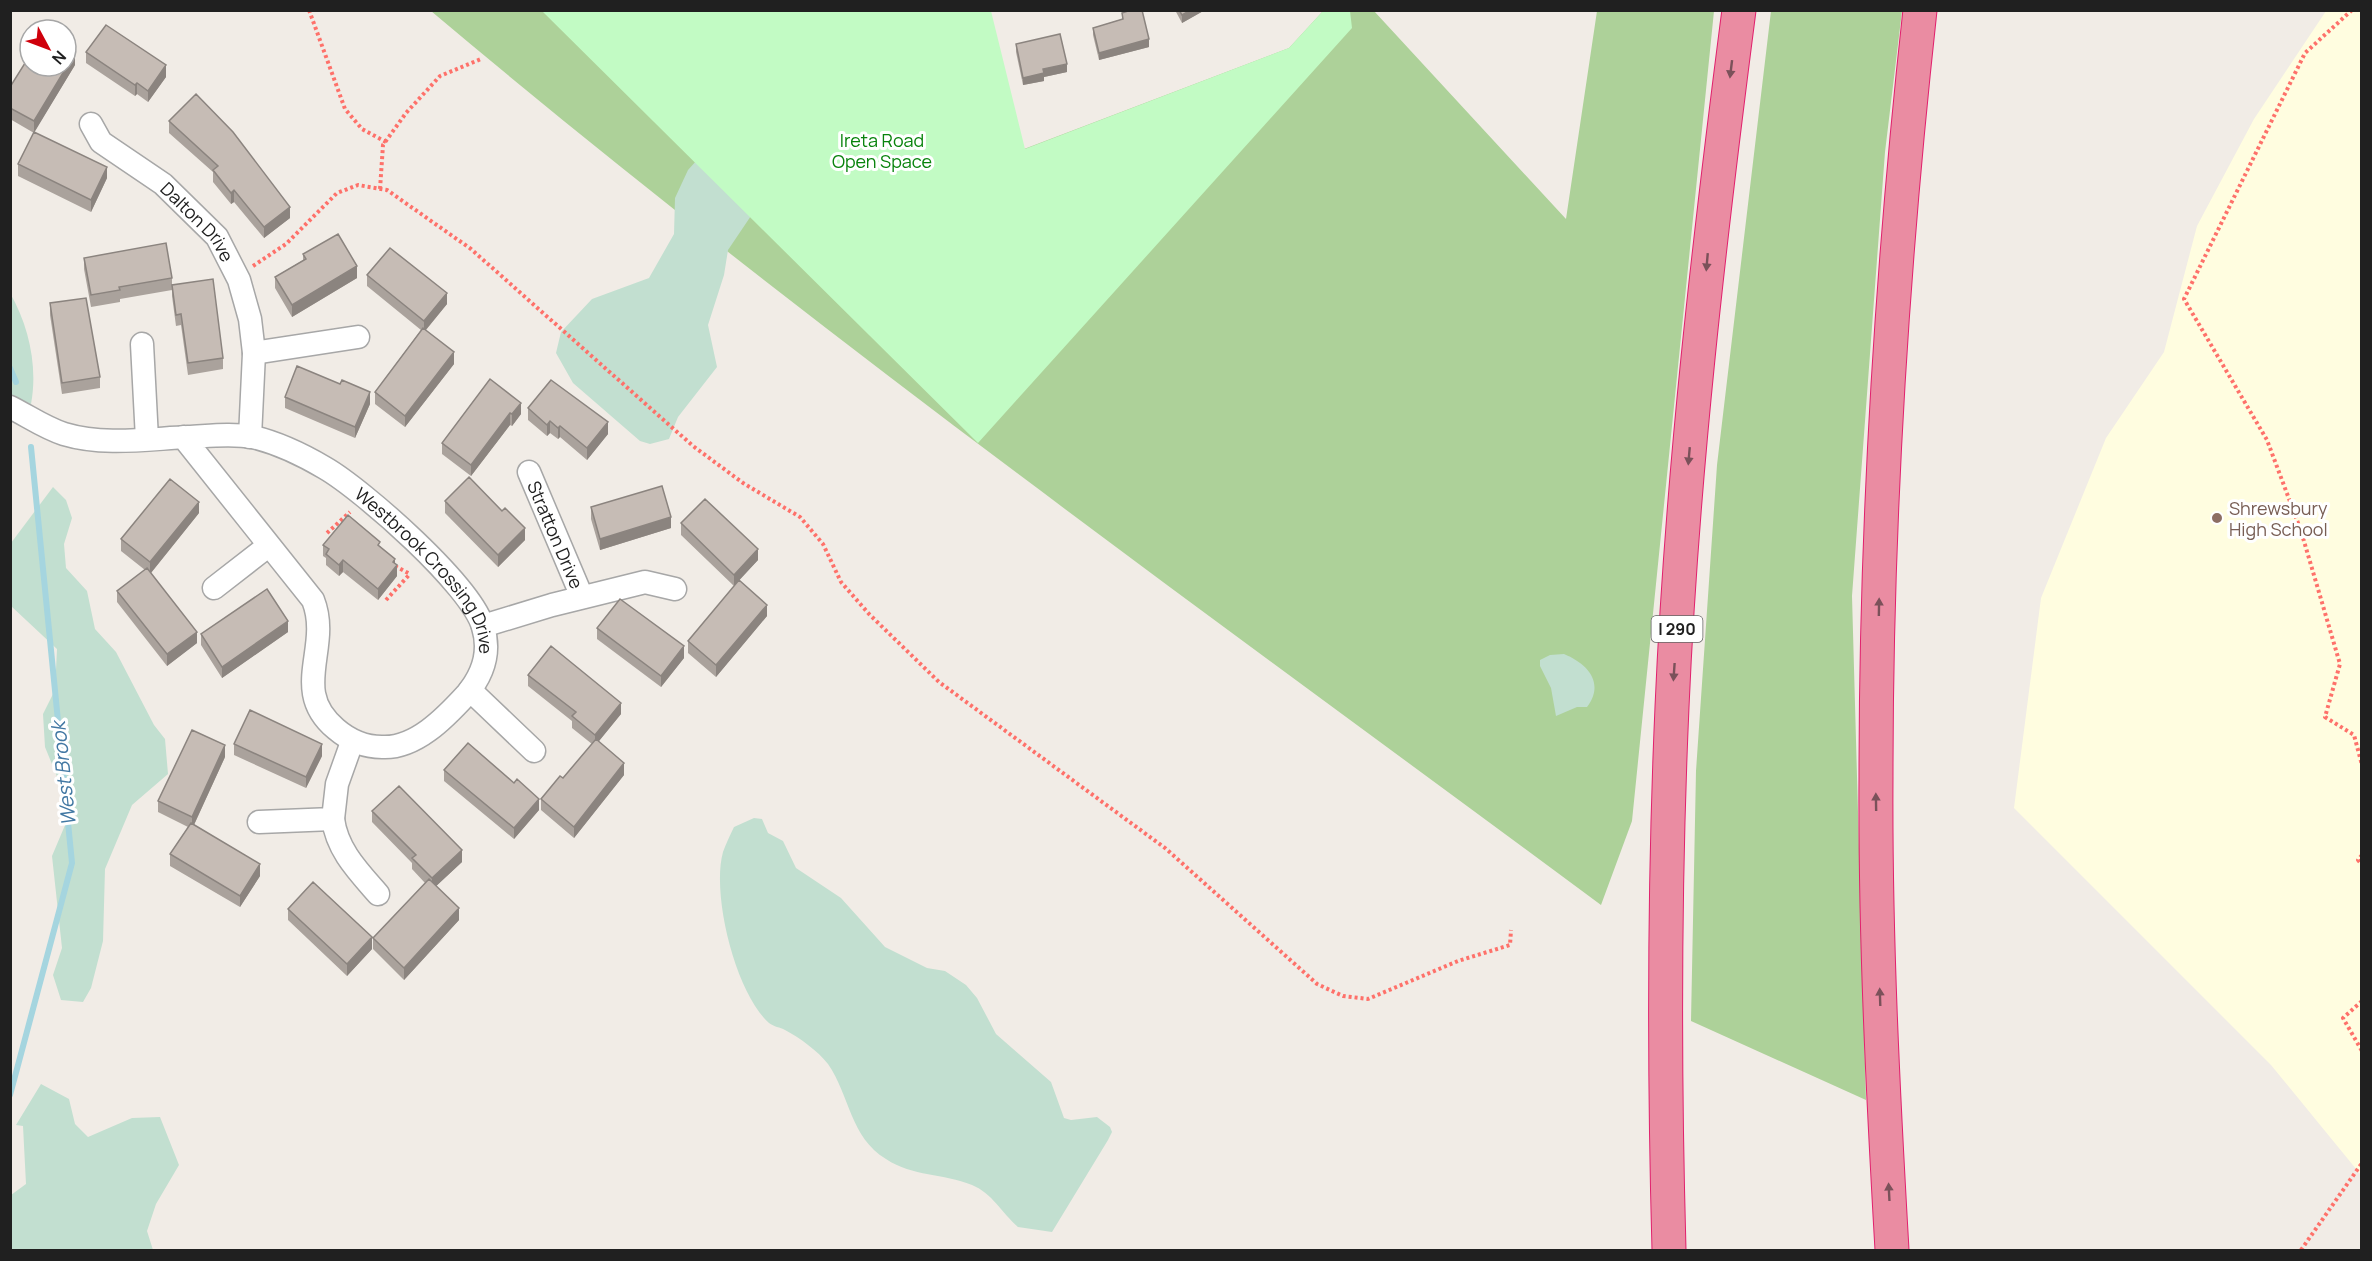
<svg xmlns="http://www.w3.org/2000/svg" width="2372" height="1261" font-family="Manrope,sans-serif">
	<rect width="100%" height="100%" fill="#f1ece6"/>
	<!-- education -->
	<path fill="#fffde0" d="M2326,11H2362L2361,1175L2271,1065L2014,808L2041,598L2106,438L2164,352L2197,226L2254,119Z"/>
	<!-- forest -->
	<path fill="#add199" d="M431,11H601L957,35L1024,149L1289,48L1323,11H1374L1566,219L1597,11H1714L1632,821L1601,905C1207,613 806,327 431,11Z
		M1771,11H1902L1885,152L1852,596L1866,1100L1691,1021L1696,771L1717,465Z"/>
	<!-- wetland -->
	<path fill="#c2dfd0" d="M715,140L759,204L728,250L724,275L708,325L717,367L678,417L669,439L650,444L640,441L573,383L556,353L561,332L592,299L649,278L674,234L675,198L688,170Z
		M10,293C29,326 38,367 31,404L11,395Z
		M53,487L66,500L72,518L64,544L66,568L87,591L95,629L116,652L154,725L165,739L168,774L132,805L105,869L103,941L91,988L83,1002L61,1000L53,975L62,948L52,856L71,811L45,747L43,714L55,690L57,649L11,606V543Z
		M1564,654C1588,664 1605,683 1587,707H1577L1556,716L1551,688L1540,666V660L1550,655Z
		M754,818L762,819L768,833L783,841L796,868L841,898L885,947L927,968L945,971L966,985L977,998L996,1034L1051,1082L1064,1118L1071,1120L1097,1117L1110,1127L1112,1132L1108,1140L1052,1232L1018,1227C1002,1213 992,1193 972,1185C943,1173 913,1177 886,1159C850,1137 850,1096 828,1064C818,1051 800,1038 785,1030C780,1027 774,1027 769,1023C736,994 711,895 723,852C726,844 730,835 734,827Z
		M41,1084L69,1099L75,1124L88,1137L132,1118L160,1117L179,1165L156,1204L147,1231L153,1250H11V1195L26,1184L23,1126L16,1125Z"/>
	<!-- park -->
	<path fill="#c2fbc4" d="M542,11H991L1025,149L1289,48L1323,11H1350L1352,28L978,443Z"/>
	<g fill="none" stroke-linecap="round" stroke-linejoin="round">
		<!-- stream -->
		<path stroke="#a5d5df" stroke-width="6" d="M10,368L16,382
			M10,1095L72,863L31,447"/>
		<!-- street casing -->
		<g stroke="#a7a7a7" stroke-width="25">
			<g id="street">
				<path id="s1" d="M91,124L101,142L163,184L217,237L239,280L250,319L254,353L250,437"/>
				<path d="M142,344L147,439"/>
				<path d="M254,353L358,337"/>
				<path id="s2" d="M10,407C28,416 45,428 64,434C104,446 147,439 188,437C209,436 232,433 253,437C278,443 303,455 325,468C363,490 472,586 483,627C491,653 483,675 466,695C445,718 415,749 382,747C364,747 350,741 336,729C289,690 332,648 313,600L183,437"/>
				<path id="s3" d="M529,472L582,597"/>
				<path d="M214,588L268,546"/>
				<path d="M483,626L552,605L645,582L675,589"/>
				<path d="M470,690L534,751"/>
				<path d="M333,819C337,850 358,871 378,894"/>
				<path d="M259,822L333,819L337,784L352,742"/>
			</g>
		</g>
		<!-- highway casing -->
		<g stroke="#e1216d" stroke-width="35">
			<path id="highway" d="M1669,1250C1664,1069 1664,888 1672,707C1682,474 1709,242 1739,10
				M1892,1250C1883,1093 1875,935 1876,777C1876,521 1892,265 1920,10"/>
		</g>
		<!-- path -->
		<path stroke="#fe716a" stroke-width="4" stroke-dasharray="3 3" stroke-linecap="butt" d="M309,10L345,109L362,129L386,142
			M2352,10L2305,53L2184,299L2267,440L2301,531L2340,664L2325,717L2354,735L2362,765
			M380,189L383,145L406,113L440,76L481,59
			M253,266L286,244L337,193L358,185L387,190L471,249L693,446L743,483L800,517L823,544L841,582L869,614L939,682L1165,848L1317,984L1343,996L1368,999L1458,961L1510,945L1511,930
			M327,533L350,512
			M395,566L410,574
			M386,600L410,574
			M2362,855L2358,860L2362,865
			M2362,1001L2343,1018L2362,1051
			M2301,1250L2362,1163"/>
		<!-- street -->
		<use href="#street" stroke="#fff" stroke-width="22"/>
		<!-- highway -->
		<use href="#highway" stroke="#ea8ca2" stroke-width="33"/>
	</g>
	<!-- wall -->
	<path fill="#aaa29c" d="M1175,10H1205L1182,23Z
		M1122,13L1149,47L1099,60L1093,35V28L1122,19Z
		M1016,44L1067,72L1044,77V81L1023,85L1016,52Z
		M86,52L166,77L148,102L137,94L135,96L86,63Z
		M75,65L34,132L107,178L91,212L18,176V164L34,133L10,119V87Z
		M169,121L290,218L264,238L234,202L231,204L213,182V172L169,133Z
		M303,254L357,278L292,317L275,288V277L303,260Z
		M84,258L172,278V290L120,299V302L91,307L84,269Z
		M367,275L447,304L426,330L454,364L405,427L375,404V392L421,330L367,286Z
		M172,285L223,358V369L188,375L181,325L176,326L172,296Z
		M50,303L100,377V388L62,394L50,315Z
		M490,379L521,414L512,426L510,425L471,476L442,454V443Z
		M285,397L370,404L355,438L285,408Z
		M528,408L608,434L587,460L560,437L558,439L550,433L547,436L528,420Z
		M445,501L525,540L498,567L445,513Z
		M591,507L671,528L600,550L591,519Z
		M199,513L151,573L197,643L167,666L117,602V591L145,570L121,551V539Z
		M681,523L758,560L739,580L767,616L716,677L688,653V641L734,586L681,535Z
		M323,545L380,546L395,564L397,576L378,600L343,572L339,576L326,565V558L323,556Z
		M597,628L684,658L661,687L597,639Z
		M288,632L222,678L201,645V634Z
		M528,675L621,714L598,742L624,775L574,838L541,810V799L563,778L592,744L572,728V721L528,686Z
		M234,744L322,756L306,788L234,755Z
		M225,757L194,825L260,876L240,907L170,866V854L188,827L158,812V801Z
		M444,770L539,810L514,839L444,781Z
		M372,811L462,862L436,886L459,920L404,980L373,949V938L425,883L412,869V863L372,822Z
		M288,909L372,949L347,976L288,920Z"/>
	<!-- shaded-wall -->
	<path fill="#8b847f" d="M1191,10H1205L1182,23V15Z
		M1149,39V47L1099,60V53Z
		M75,53V65L34,133V121Z
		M1067,64V72L1044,77V81L1023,85V78L1043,69Z
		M166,65V77L148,102V91Z
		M137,83V94L135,96V85Z
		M107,167V178L91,212V200Z
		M234,190V202L231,204V193Z
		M290,207V218L264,238V227Z
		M357,266V278L292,317V305Z
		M447,293V304L424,332V321Z
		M454,352V364L405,427V416Z
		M370,392V404L355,438V427Z
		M521,403V414L512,426V414Z
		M510,413V425L471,476V465Z
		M550,421V433L547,436V425Z
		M608,422V434L587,460V448Z
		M560,426V437L558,439V428Z
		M199,502V513L150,574V562Z
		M671,517V528L600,550V539Z
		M525,528V540L498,567V555Z
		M758,549V560L734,586V575Z
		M395,559V567L397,565V576L378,600V589Z
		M343,560V572L339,576V565Z
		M767,605V616L716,677V665Z
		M288,621V632L222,678V667Z
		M197,632V643L167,666V654Z
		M684,646V658L661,687V676Z
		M621,703V714L595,746V735Z
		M322,744V756L306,788V777Z
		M225,745V757L192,829V817Z
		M624,763V775L574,838V827Z
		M539,799V810L514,839V828Z
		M462,850V862L432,890V878Z
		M260,864V876L240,907V896Z
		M459,908V920L404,980V968Z
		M372,937V949L347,976V964Z"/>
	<!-- building -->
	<path fill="#c6bcb5" stroke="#8b847f" stroke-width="1.5" d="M1131,10H1142L1149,39L1099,53L1093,28L1123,19L1122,13Z
		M1179,10H1191L1182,15Z
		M106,25L166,65L148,91L137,83L135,85L86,52Z
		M1060,34L1067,64L1043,69L1044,73L1023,78L1016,44Z
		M66,48L75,53L34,121L10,108V87L30,55V66H66Z
		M196,94L233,132L290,207L264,227L234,190L231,193L213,170L218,166L169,121Z
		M34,132L107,167L91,200L18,164Z
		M338,234L357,266L292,305L275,277L306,259L303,254Z
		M166,243L172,278L119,287L120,290L91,295L84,258Z
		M390,248L447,293L424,321L367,275Z
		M213,279L223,358L188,363L181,314L176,315L172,285Z
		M86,298L100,377L62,383L50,303Z
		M423,328L454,352L405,416L375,392Z
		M297,366L340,384L342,380L370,392L355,427L285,397Z
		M490,379L521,403L512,414L510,413L471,465L442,443Z
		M551,380L608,422L587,448L560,426L558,428L550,421L547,425L528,408Z
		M469,477L502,511L505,508L525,528L498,555L445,501Z
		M170,479L199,502L150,562L121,539Z
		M662,486L671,517L600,539L591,507Z
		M705,499L758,549L734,575L681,523Z
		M348,515L380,542L378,545L395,559L393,562L397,565L378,589L343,560L339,565L326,554L329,549L323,545Z
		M147,568L197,632L167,654L117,591Z
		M739,580L767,605L716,665L688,641Z
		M267,589L288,621L222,667L201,634Z
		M620,599L684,646L661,676L597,628Z
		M551,646L621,703L595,735L572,716L576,712L528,675Z
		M250,710L322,744L306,777L234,744Z
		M192,730L225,745L192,817L158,801Z
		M596,739L624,763L574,827L541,799L560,776L563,778Z
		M468,743L514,783L517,779L539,799L514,828L444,770Z
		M399,786L462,850L432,878L412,858L416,855L372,811Z
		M191,823L260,864L240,896L170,854Z
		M429,879L459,908L404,968L373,938Z
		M313,882L372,937L347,964L288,909Z"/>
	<!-- one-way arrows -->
	<defs><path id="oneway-solid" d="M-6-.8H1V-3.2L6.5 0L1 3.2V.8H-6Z" transform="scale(1.5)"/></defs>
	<g fill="#7b515a">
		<use href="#oneway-solid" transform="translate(1731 69) rotate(97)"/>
		<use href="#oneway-solid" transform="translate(1707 262) rotate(95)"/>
		<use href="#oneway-solid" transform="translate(1689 456) rotate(95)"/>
		<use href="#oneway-solid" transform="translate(1879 607) rotate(-89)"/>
		<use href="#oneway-solid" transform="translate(1674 672) rotate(94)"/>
		<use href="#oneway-solid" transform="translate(1876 802) rotate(-91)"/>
		<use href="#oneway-solid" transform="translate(1880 997) rotate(-92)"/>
		<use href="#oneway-solid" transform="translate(1889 1192) rotate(-93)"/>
	</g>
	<!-- markers -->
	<circle fill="#8d6e63" stroke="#fff" stroke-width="2" cx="2217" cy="518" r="6"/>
	<g text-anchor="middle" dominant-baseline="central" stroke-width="6" stroke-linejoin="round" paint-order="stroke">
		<!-- shield labels -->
		<rect fill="#fff" stroke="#636363" stroke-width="1.5" x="1651.5" y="616" width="51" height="26" rx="4.5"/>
		<g font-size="16" font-weight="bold" fill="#202020">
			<text x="1677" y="629">I 290</text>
		</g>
		<!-- park labels -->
		<g font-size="18" fill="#08830c" stroke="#fff">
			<text x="882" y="140">Ireta Road<tspan x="882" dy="21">Open Space</tspan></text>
		</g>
		<!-- street labels -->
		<g font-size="18" fill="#202020" stroke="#fff">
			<text stroke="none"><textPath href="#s1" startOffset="147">Dalton Drive</textPath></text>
			<text stroke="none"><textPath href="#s3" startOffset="68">Stratton Drive</textPath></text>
			<text stroke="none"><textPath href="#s2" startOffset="476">Westbrook Crossing Drive</textPath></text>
		</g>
		<!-- education labels -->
		<g font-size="18" fill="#785e54" stroke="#fff" text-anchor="start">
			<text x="2229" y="508">Shrewsbury<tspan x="2229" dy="21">High School</tspan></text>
		</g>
		<!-- water labels -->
		<g font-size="20" font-style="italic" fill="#4278a3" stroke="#fff">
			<text transform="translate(63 774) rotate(-96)">West Brook</text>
		</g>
	</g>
	<!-- border -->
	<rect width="2372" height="1261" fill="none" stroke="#202020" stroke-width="24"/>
	<!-- north arrow -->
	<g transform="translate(48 48) rotate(131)"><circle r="28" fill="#ffffff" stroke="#a6a6a6" stroke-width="1.5"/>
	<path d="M0-4.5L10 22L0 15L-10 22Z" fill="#cf000b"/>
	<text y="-9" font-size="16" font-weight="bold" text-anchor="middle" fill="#202020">N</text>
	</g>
</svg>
